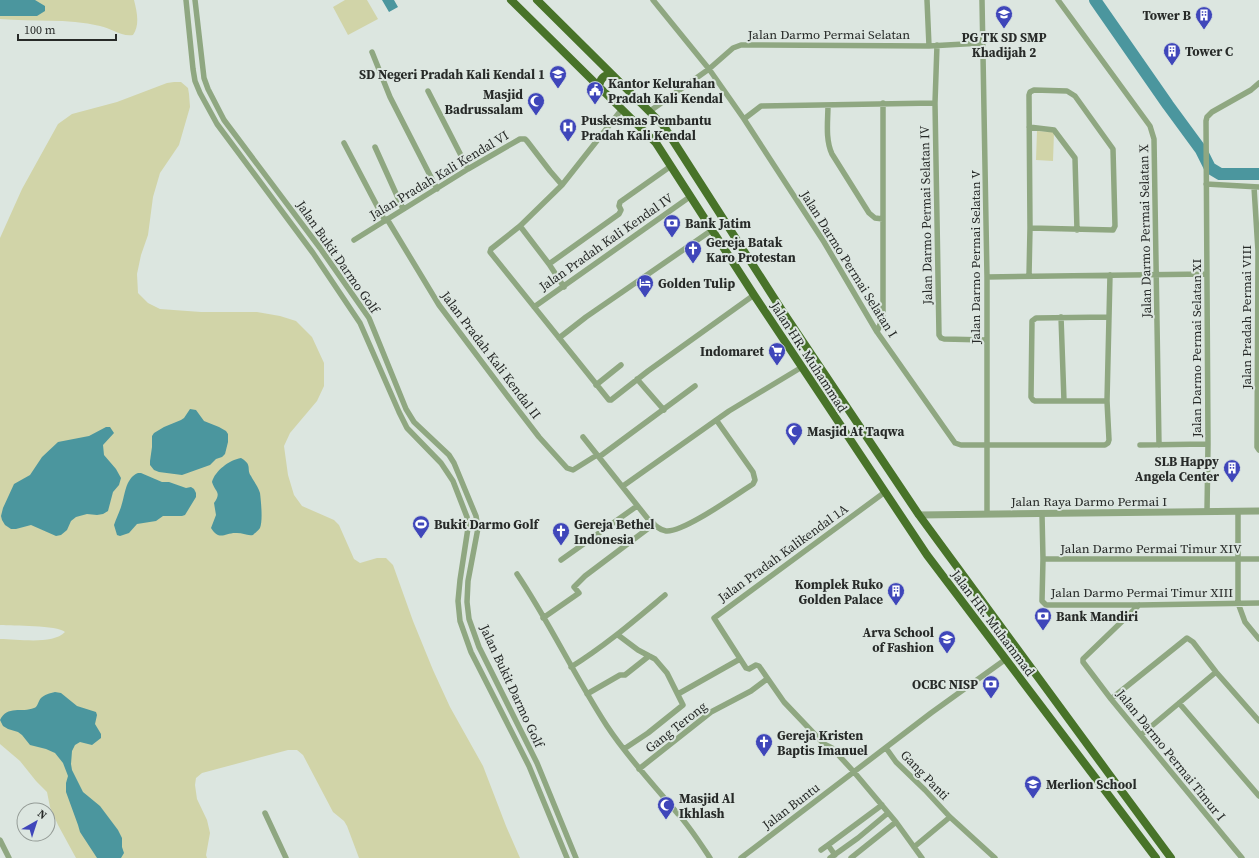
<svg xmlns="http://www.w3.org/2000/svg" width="1259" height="858" font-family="'Source Serif 4',serif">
	<rect width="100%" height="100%" fill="#dce6e0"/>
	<!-- green -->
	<path fill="#d1d4a8" d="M0,0H134C137,12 140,25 133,35C121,37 111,28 100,26C67,18 33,22 0,19Z
		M345,0H367L378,19L348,35L333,7Z
		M174,82H181L188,88L189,94L190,107L179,145L160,173L153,197L148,235L141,255L137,274L138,293L148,303L160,309L201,312H257L280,316L296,321L312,337L324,363V386L317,401L290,433L284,446L288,475L294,495L302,506L334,520L339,525L354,559L360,563L377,558H386L393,565L413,621L433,670L450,707L483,766L506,826L520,858H359L347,826L344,821L333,812L303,755L297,750H288L202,773L196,778L195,785L197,799L207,820L210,833L206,855L207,858H76L58,825L50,807L47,792L36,781L20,761L0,744V639C18,639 53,645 65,632C57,625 13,626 0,625V238L22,189L58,124L72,114L117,102L167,83Z
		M1037,131L1054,132L1053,161L1036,160Z"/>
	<!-- water -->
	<path fill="#4b969e" d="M0,0H35L45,6V11L37,16H0Z
		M382,0H394L398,7L389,12Z
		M190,409L196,410L204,421L219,427L226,431L228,434V442L225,454L222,457L216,459L210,465L182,475L159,472L154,470L150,465V461L152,447V436L154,433L164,427L181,420L184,418Z
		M106,427H110L114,433L103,445L104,455L116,469L121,478L119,485L113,492L108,511L103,514L97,515L87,514L76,517L71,521L67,530L61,535L56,536L31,525L16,529H11L5,525L2,520L1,516L3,508L14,484L30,475L42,457L58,442L89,436Z
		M241,458C253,465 246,469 251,476C254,482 258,486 260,493C261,501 263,521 260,528C258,531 255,533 253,535C247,536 243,533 237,533C225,532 220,542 211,528L216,515L214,503C222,492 215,492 212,482C215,471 229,460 241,458Z
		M138,473H141L162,482H169L186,488L191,487L194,489L196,493V497L185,515L182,516H163L156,521L137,524L129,533L120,536L117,535L114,525C116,519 119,513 121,507C125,496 125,478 138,473Z
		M55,692L61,693L77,706L96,712L97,715L95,724L101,734V738L92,745L80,742L75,745L72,751L71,764L72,770L83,792L100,806L118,830L122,838V847L124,853L121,858H97L80,832L78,825L66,792V783L68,776L63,763L55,753L46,749L30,745L22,735L18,732L8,729L3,726L0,720C7,705 22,713 34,708C38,707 38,701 41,698C44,695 50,693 55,692Z"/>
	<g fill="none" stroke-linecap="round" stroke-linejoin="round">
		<!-- river -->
		<path stroke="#4b969e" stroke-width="12" d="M1095,0L1168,105L1201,150L1210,168L1220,174H1259"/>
		<!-- minor -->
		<path stroke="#8fa781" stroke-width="5.5" d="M186,0L193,69L195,81L200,93L217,124L313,253L360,323L399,412L407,428L441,463L453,481L467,517L468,528L460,580L458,601L460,621L471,652L529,766L567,858
			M195,0L204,78L208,89L224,120L320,248L369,318L406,409L414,422L449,455L454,463L476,516L478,528L468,581L467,602L469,619L479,647L537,763L576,858
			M653,0L709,69L744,119L824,242L877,332L955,443L961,445H1105L1108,443L1109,440L1107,401L1110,275
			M927,0L929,46
			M982,0L987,277V513
			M1058,0L1150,126L1154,139L1159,445
			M937,45L935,103L939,335L941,338L944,339L986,340
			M372,52L390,97L437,189
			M428,91L468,169
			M828,105C828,120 825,139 832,154L869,213L875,218L883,219
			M622,109L562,185L520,226L491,249L490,252L609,400H611L648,371L754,295
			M650,111L709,69L733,48L741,45L929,46L982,43
			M744,119L761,106L935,103
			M1029,127L1054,130L1075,158L1077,230
			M344,143L385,221
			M375,147L403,209
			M1206,184L1259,187
			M1254,187L1258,251L1257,447L1259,450
			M387,219L439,305L509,398L539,437L567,468L573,470L597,455
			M520,226L549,264L564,287
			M354,240L468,169L520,139H525L527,141L550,171L562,185
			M549,264L619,214L621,210L619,206L620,202L671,166
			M1029,276L1030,228L1029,95L1030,92L1034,90L1067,91L1075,96L1113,149L1115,226L1113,230L1030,228
			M987,277L1207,274
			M534,307L691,196
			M1061,317L1064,401
			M877,332L883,317V103
			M559,338L586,317L712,230
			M637,379L664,410
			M596,385L621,365
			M1107,401H1035L1033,400L1031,397L1032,321L1036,318L1109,317
			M583,437L648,519C653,524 659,530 666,531C683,533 737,494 753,484L755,480L753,472L717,421
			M1140,445L1208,444
			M599,457L695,386
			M623,486L729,411L802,367
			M885,492L714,618L746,668L749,669L756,665L759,666L784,702L824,744L832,748L854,772L896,822L922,858
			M1207,512L1208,444L1206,121L1207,117L1212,112L1251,90L1259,83
			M1238,512V603L1245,622L1259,639
			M1042,514L1043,559L1042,601L1046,605H1139L1259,603
			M1043,559H1259
			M561,560L637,506
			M517,574C550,623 575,677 607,726C628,758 654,785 678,814C690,827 700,843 710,858
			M1139,605L1083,659V662L1111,699L1242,858
			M543,618L579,593L574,587L585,576L654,524
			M618,635L638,650L655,659L667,673L683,705L648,733L624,749
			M571,667C605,646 635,620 665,595
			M587,694L620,675H625L649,656
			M678,694L740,659
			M1111,699L1187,638L1193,642L1216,672L1259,721
			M1179,703L1259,796
			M1141,735L1216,672
			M886,748L896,762L925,790L950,817L995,858
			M639,769L711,712L751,691L767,679
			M265,813L286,858
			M0,840L9,858
			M914,847L950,817
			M821,850L828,845
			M835,855L828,845L882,805
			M741,858L931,713L1006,659
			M830,858L858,838L888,813
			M851,858L896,822"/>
		<!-- tertiary -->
		<path stroke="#8fa781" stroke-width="7" d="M919,515L1259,511"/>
		<!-- primary -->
		<path stroke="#487329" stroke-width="8" d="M511,0L656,143L754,295L927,555L1156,858
			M537,0L663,125L783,312L919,515L1109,774L1171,858
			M599,86C600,79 604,75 611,74"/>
	</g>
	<!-- icons -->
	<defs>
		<g id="school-pin" transform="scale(0.9)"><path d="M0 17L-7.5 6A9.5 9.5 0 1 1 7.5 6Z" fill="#3f46ba" stroke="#dce6e0"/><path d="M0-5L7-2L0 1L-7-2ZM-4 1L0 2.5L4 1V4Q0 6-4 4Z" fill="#fff"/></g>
		<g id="building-pin" transform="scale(0.9)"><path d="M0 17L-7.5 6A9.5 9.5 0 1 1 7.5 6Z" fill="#3f46ba" stroke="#dce6e0"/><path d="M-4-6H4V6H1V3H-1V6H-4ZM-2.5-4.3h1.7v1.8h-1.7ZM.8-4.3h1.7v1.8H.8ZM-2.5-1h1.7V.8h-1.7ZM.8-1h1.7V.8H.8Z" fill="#fff"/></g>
		<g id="civic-pin" transform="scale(0.9)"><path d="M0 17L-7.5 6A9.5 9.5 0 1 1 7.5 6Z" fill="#3f46ba" stroke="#dce6e0"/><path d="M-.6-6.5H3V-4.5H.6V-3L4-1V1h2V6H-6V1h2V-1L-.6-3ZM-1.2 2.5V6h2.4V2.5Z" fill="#fff"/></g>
		<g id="mosque-pin" transform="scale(0.9)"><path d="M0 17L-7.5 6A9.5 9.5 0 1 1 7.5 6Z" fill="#3f46ba" stroke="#dce6e0"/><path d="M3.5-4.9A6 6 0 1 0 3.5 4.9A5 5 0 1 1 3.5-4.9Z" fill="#fff"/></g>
		<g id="hospital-pin" transform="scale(0.9)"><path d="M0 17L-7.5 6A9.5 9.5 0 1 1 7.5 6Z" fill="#3f46ba" stroke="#dce6e0"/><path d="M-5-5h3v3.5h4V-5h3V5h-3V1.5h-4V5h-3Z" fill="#fff"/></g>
		<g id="bank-pin" transform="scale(0.9)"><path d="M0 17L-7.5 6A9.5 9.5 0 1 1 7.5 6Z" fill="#3f46ba" stroke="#dce6e0"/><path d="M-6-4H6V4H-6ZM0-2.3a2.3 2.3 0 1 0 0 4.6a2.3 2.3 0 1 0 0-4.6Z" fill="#fff"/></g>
		<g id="church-pin" transform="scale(0.9)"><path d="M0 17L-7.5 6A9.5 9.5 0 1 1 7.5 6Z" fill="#3f46ba" stroke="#dce6e0"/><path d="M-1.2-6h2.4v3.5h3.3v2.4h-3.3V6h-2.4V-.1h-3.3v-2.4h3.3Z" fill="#fff"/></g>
		<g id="hotel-pin" transform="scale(0.9)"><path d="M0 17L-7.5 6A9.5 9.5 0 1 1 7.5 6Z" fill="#3f46ba" stroke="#dce6e0"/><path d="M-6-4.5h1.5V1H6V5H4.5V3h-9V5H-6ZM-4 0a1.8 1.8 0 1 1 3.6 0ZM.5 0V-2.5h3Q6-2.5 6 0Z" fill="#fff"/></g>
		<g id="supermarket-pin" transform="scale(0.9)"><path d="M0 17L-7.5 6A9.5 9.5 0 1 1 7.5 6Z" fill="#3f46ba" stroke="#dce6e0"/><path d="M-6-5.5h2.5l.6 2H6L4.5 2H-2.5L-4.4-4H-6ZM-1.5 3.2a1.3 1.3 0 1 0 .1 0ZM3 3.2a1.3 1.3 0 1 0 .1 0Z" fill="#fff"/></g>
		<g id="stadium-pin" transform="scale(0.9)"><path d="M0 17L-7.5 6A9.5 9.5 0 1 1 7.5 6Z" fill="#3f46ba" stroke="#dce6e0"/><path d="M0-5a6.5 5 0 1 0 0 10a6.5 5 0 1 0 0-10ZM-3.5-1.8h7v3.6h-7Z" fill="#fff"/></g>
	</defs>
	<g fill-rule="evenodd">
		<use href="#school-pin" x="1004" y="14"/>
		<use href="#building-pin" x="1204" y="15"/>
		<use href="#building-pin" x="1172" y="51"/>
		<use href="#school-pin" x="558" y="74"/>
		<use href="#civic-pin" x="595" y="90"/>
		<use href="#mosque-pin" x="536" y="101"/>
		<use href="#hospital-pin" x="568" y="127"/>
		<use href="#bank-pin" x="672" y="223"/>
		<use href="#church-pin" x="693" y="249"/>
		<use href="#hotel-pin" x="645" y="283"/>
		<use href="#supermarket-pin" x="777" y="351"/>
		<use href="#mosque-pin" x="794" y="431"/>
		<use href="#building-pin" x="1232" y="468"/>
		<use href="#stadium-pin" x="421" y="524"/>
		<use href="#church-pin" x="561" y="531"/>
		<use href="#building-pin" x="896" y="591"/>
		<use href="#bank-pin" x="1043" y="616"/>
		<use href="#school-pin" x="947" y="639"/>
		<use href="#bank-pin" x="991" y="684"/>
		<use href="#church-pin" x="764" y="742"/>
		<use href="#school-pin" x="1033" y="784"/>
		<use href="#mosque-pin" x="666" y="805"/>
	</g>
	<g text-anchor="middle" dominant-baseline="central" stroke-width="4" stroke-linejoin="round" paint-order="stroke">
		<!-- poi labels -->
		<g font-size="13" font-weight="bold" fill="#272a28" stroke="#dce6e0" text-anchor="start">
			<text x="1191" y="15" text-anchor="end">Tower B</text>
			<text x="1004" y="37" text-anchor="middle">PG TK SD SMP<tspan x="1004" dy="15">Khadijah 2</tspan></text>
			<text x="1185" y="51">Tower C</text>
			<text x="545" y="74" text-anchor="end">SD Negeri Pradah Kali Kendal 1</text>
			<text x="608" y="83">Kantor Kelurahan<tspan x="608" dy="15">Pradah Kali Kendal</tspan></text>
			<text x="523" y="94" text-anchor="end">Masjid<tspan x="523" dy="15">Badrussalam</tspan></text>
			<text x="581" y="120">Puskesmas Pembantu<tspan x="581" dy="15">Pradah Kali Kendal</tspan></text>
			<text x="685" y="223">Bank Jatim</text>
			<text x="706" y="242">Gereja Batak<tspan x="706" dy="15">Karo Protestan</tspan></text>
			<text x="658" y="283">Golden Tulip</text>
			<text x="764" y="351" text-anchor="end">Indomaret</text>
			<text x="807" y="431">Masjid At Taqwa</text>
			<text x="1219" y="461" text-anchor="end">SLB Happy<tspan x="1219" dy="15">Angela Center</tspan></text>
			<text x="434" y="524">Bukit Darmo Golf</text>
			<text x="574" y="524">Gereja Bethel<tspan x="574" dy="15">Indonesia</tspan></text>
			<text x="883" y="584" text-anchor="end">Komplek Ruko<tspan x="883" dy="15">Golden Palace</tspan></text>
			<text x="1056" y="616">Bank Mandiri</text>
			<text x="934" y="632" text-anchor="end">Arva School<tspan x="934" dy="15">of Fashion</tspan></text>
			<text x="978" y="684" text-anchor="end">OCBC NISP</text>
			<text x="777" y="735">Gereja Kristen<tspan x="777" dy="15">Baptis Imanuel</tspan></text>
			<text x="1046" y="784">Merlion School</text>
			<text x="679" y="798">Masjid Al<tspan x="679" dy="15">Ikhlash</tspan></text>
		</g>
		<!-- street labels -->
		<g font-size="13" fill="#272a28" stroke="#dce6e0">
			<text x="829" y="34">Jalan Darmo Permai Selatan</text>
			<text transform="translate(439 175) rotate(-31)">Jalan Pradah Kali Kendal VI</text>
			<text transform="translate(926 215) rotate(-91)">Jalan Darmo Permai Selatan IV</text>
			<text transform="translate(1145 231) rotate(-91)">Jalan Darmo Permai Selatan X</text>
			<text transform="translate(606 242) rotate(-35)">Jalan Pradah Kali Kendal IV</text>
			<text transform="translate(338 257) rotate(55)">Jalan Bukit Darmo Golf</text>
			<text transform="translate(975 257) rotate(-90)">Jalan Darmo Permai Selatan V</text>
			<text transform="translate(849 264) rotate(58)">Jalan Darmo Permai Selatan I</text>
			<text transform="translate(1246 317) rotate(-90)">Jalan Pradah Permai VIII</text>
			<text transform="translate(1196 348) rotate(-90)">Jalan Darmo Permai Selatan XI</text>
			<text transform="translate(491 355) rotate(53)">Jalan Pradah Kali Kendal II</text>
			<text transform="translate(809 357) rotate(57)">Jalan HR. Muhammad</text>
			<text x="1089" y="501">Jalan Raya Darmo Permai I</text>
			<text x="1151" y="548">Jalan Darmo Permai Timur XIV</text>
			<text transform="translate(783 553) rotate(-36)">Jalan Pradah Kalikendal 1A</text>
			<text x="1142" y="592">Jalan Darmo Permai Timur XIII</text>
			<text transform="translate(993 623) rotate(53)">Jalan HR. Muhammad</text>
			<text transform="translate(512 686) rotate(65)">Jalan Bukit Darmo Golf</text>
			<text transform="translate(676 727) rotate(-38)">Gang Terong</text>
			<text transform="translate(1171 755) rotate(51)">Jalan Darmo Permai Timur I</text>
			<text transform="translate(925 775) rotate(46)">Gang Panti</text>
			<text transform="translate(791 806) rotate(-37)">Jalan Buntu</text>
		</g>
	</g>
	<!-- north arrow -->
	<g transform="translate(36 822) rotate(39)"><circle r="19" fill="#dce6e0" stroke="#949b96"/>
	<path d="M0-3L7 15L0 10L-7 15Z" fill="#3f46ba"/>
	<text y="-6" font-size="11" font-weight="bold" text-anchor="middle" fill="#272a28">N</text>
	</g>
	<!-- scale -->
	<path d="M18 34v6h98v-6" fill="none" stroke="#272a28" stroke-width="2"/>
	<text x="24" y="34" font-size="12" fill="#272a28" stroke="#dce6e0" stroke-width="3" paint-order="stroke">100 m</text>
</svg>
